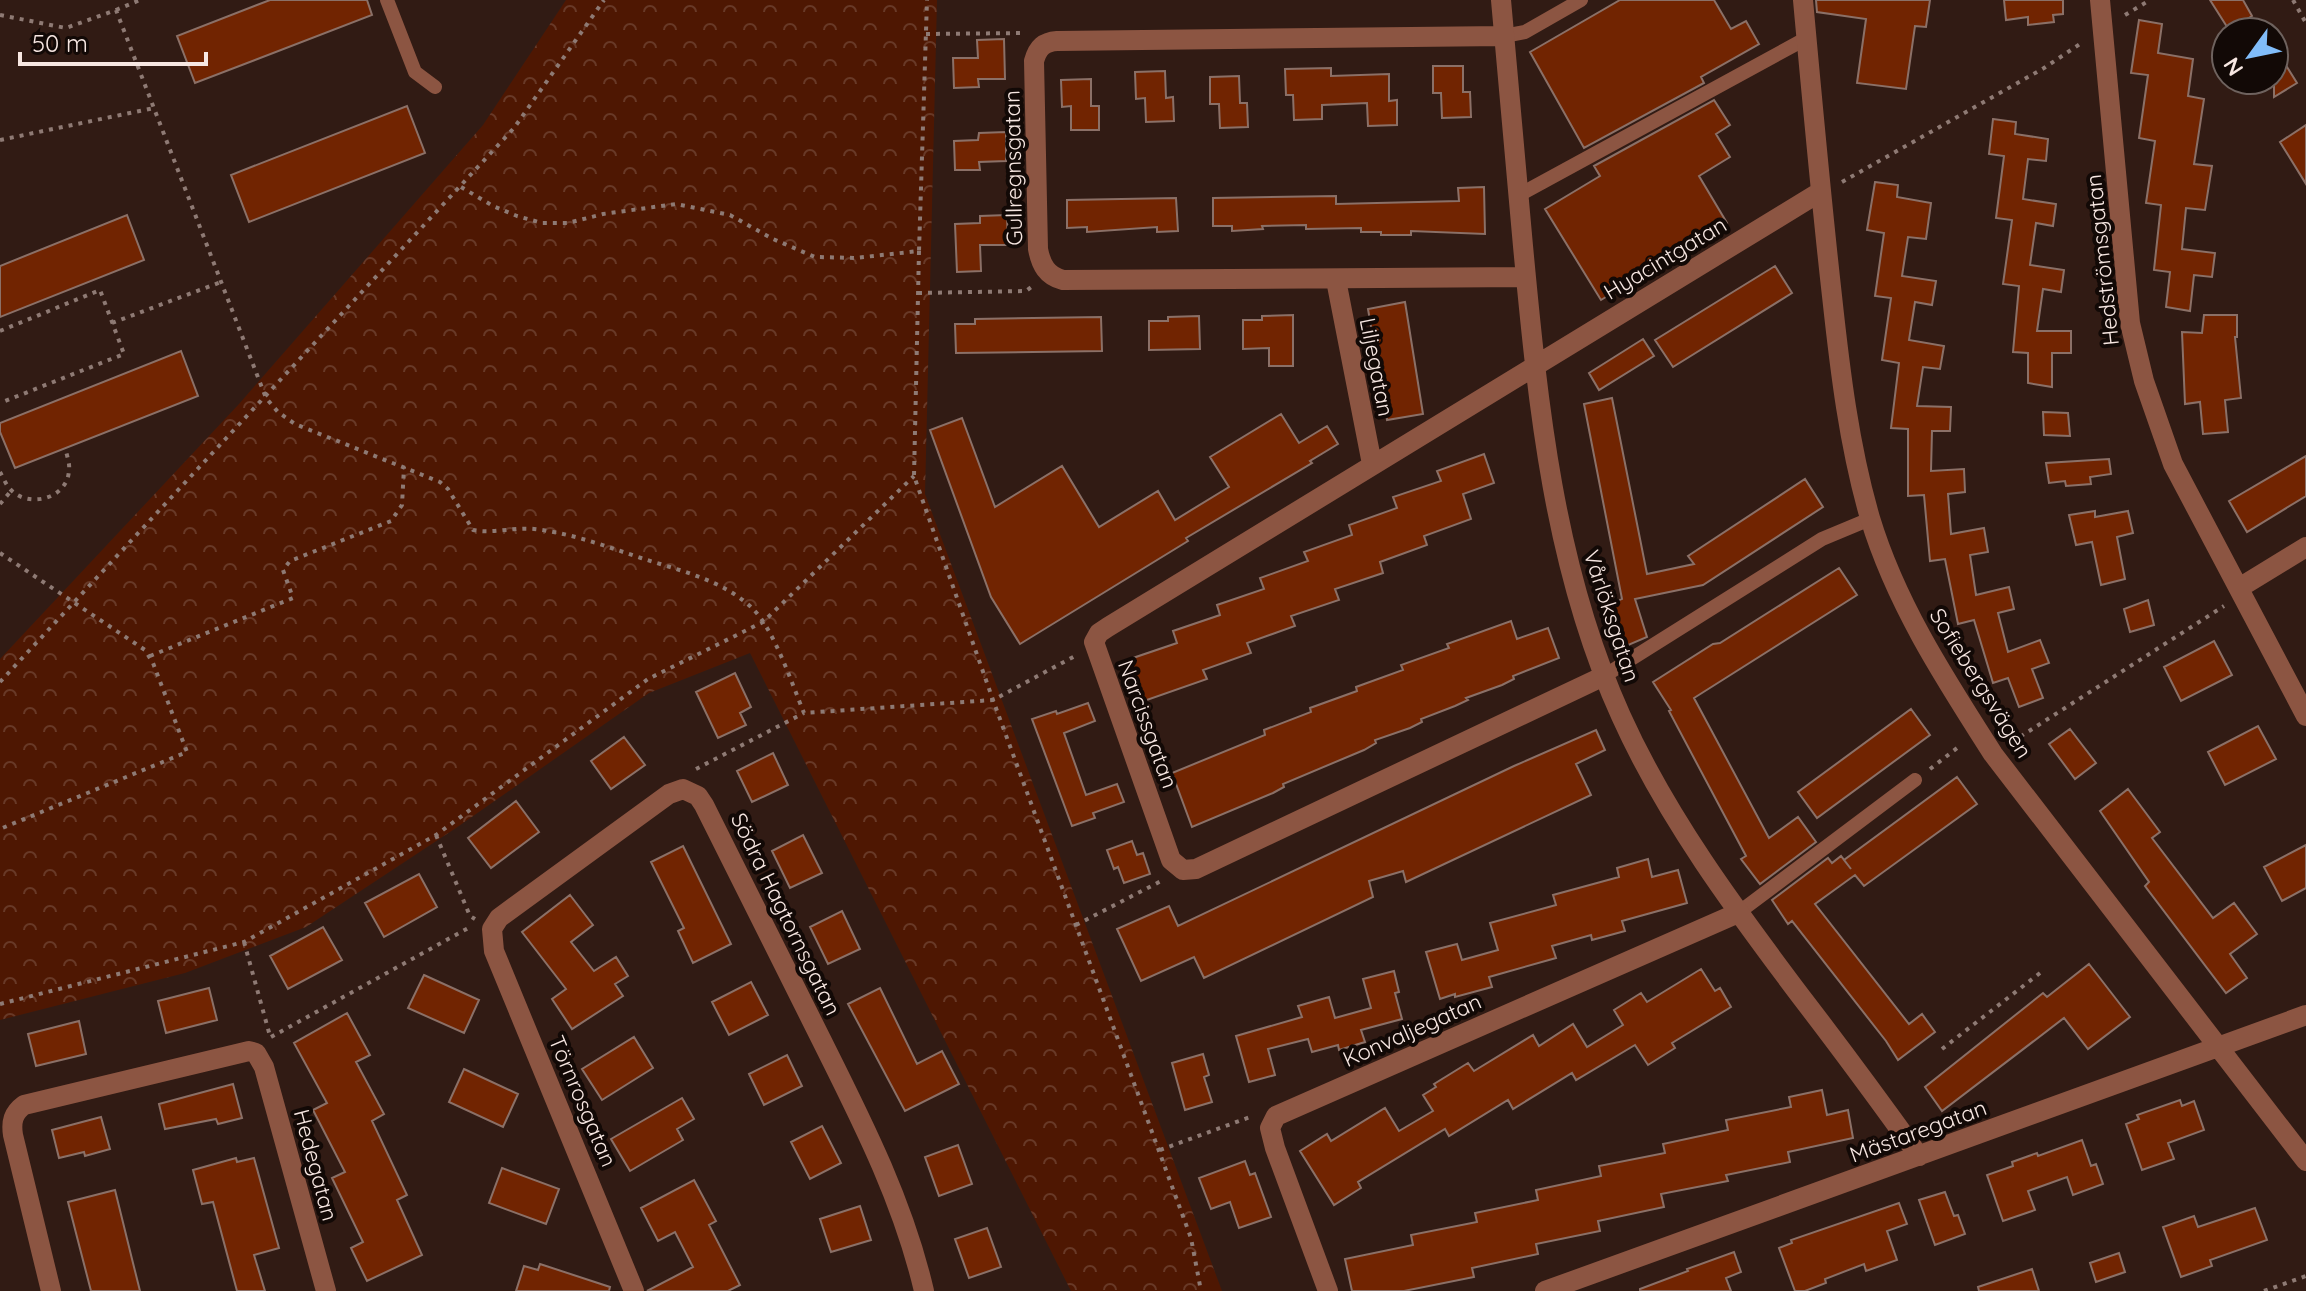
<svg xmlns="http://www.w3.org/2000/svg" width="2306" height="1291" font-family="Quicksand,sans-serif">
	<defs>
		<pattern id="park-crowns" width="20" height="18" patternUnits="userSpaceOnUse" patternTransform="scale(2)"><rect width="20" height="18" fill="#4e1702"/><path d="M2 6a3 3 0 1 1 6 0M12 15a3 3 0 1 1 6 0" fill="none" stroke="#683927"/></pattern>
	</defs>
	<rect width="100%" height="100%" fill="#311b14"/>
	<!-- park -->
	<path fill="url(#park-crowns)" d="M566,0H937L925,494L1222,1291H1071L750,653L649,693L456,828L306,927L185,973L0,1020V659L239,404L483,125Z"/>
	<!-- building -->
	<path fill="#712401" stroke="#8b7067" stroke-width="2" d="M270,0H367L372,15L195,83L177,36Z
		M1620,0H1714L1731,29L1746,21L1759,44L1701,77L1704,83L1584,148L1530,52Z
		M1816,0H1930L1926,27L1915,26L1906,89L1857,83L1866,19L1817,12Z
		M2004,0H2063V14L2053,15L2054,22L2028,25V17L2006,20Z
		M2210,0H2243L2252,16L2229,30Z
		M2139,20L2162,24L2158,53L2193,59L2188,96L2204,99L2194,164L2212,166L2205,210L2186,208L2182,249L2215,253L2212,277L2194,275L2190,311L2166,307L2170,272L2154,270L2161,205L2146,203L2155,141L2139,138L2148,75L2131,73Z
		M1004,39L1005,79H978L979,87L954,88L953,58H978L977,40Z
		M2274,46L2297,83L2274,97Z
		M1433,66H1463V92H1470L1471,117L1442,118L1441,93H1433Z
		M1331,68V76L1389,74V101L1397,100V125L1368,126L1367,103L1322,105V119L1294,120L1293,95H1286L1285,69Z
		M1165,71L1166,98L1173,97L1174,121L1146,122L1145,98L1136,99L1135,72Z
		M1239,76L1240,103H1247L1248,127L1220,128L1219,104H1210V77Z
		M1091,79V106H1099V130H1071V106L1062,107L1061,80Z
		M1714,100L1730,125L1716,134L1730,157L1699,176L1727,223L1601,300L1545,209L1600,176L1594,166Z
		M407,106L425,153L249,222L231,175Z
		M1993,119L2016,122L2015,134L2048,139L2046,161L2028,159L2023,199L2056,204L2053,226L2036,223L2030,265L2064,270L2061,292L2043,289L2037,331H2071V353H2052V387L2028,383V353L2013,352L2019,286L2003,284L2012,220L1996,218L2004,156L1989,154Z
		M2306,125V184L2280,142Z
		M1006,132V161L979,162L980,170H955L954,141L978,140L979,133Z
		M1875,182L1898,185L1897,197L1931,203L1926,239L1908,237L1902,276L1936,281L1932,305L1915,302L1909,340L1944,346L1940,369L1923,367L1917,406L1951,407L1950,431H1932L1931,471L1964,469L1965,492L1948,494L1951,534L1984,528L1988,552L1970,555L1976,595L2009,587L2014,609L1998,613L2008,652L2040,640L2049,663L2032,669L2043,698L2019,707L2008,678L1993,683L1974,620L1958,624L1945,559L1930,561L1924,495L1908,496V429L1891,428L1899,363L1882,360L1891,298L1875,296L1884,233L1867,230Z
		M1484,187L1485,234L1411,231V235H1381V232H1361V228L1306,229V225L1262,226L1263,229L1232,231V226H1213V198L1336,196V204L1459,201L1458,188Z
		M1176,198L1178,231L1157,232V227L1087,232V227L1067,228V200Z
		M127,215L144,260L0,317V266Z
		M1007,215L1008,245H980L981,271L957,272L955,224L980,223V216Z
		M1775,266L1792,293L1673,367L1655,340Z
		M1405,302L1423,414L1387,420L1368,309Z
		M1293,315V366H1269V348L1243,349V320H1262V316Z
		M2204,315H2237V337H2235L2241,398L2225,400L2228,432L2203,434L2200,402L2185,404L2182,332L2202,333Z
		M1199,316L1200,349L1149,350V321H1168V317Z
		M1101,317L1102,351L956,353L955,324H975V319Z
		M1643,339L1654,356L1599,390L1589,373Z
		M181,351L198,396L15,468L0,432V423Z
		M1612,398L1647,574L1694,564L1688,556L1805,479L1823,507L1703,585L1635,599L1647,637L1626,646L1612,603L1622,599L1584,404Z
		M2043,412L2068,413L2070,436L2044,435Z
		M1281,414L1299,443L1327,426L1338,444L1310,461L1312,463L1186,538L1188,541L1020,644L991,597L930,430L962,418L995,507L1062,466L1099,527L1158,491L1175,520L1229,487L1210,457Z
		M1484,454L1494,483L1463,494L1471,519L1424,536L1427,545L1380,562L1383,573L1335,589L1339,600L1291,616L1295,626L1247,643L1251,653L1203,670L1207,679L1144,701L1130,659L1177,643L1173,631L1220,615L1217,605L1264,589L1260,578L1308,561L1304,552L1352,535L1349,525L1397,508L1393,497L1441,481L1437,471Z
		M2306,456V496L2247,532L2229,501Z
		M2109,459L2111,474L2090,477L2091,484L2066,486L2065,481L2049,483L2046,463Z
		M2095,511V517L2128,511L2133,533L2117,537L2125,579L2101,585L2092,542L2076,545L2069,515Z
		M1839,568L1857,595L1694,698L1769,838L1798,817L1816,842L1760,884L1741,859L1746,856L1669,711L1671,710L1653,682L1713,644L1720,643Z
		M2148,600L2154,625L2130,632L2124,609Z
		M1511,621L1517,639L1548,628L1559,658L1513,676L1514,679L1502,685L1466,698L1468,700L1455,706L1421,719L1422,722L1410,728L1375,740L1376,743L1364,750L1283,784L1284,787L1273,793L1192,827L1172,773L1265,735L1264,730L1311,712L1310,708L1357,691L1356,687L1403,670L1401,665L1449,648L1447,644Z
		M2214,641L2232,675L2181,701L2164,667Z
		M735,673L751,707L740,713L746,725L718,738L696,692Z
		M1088,703L1095,721L1064,733L1086,795L1117,784L1124,802L1093,813L1095,818L1072,826L1032,719L1056,711L1057,714Z
		M1911,709L1930,735L1817,818L1798,792Z
		M2258,726L2276,759L2225,785L2208,752Z
		M2070,729L2096,763L2075,779L2049,744Z
		M1596,730L1605,750L1576,764L1591,795L1406,882L1403,871L1369,881L1373,897L1204,978L1194,957L1141,981L1117,929L1169,906L1178,926L1514,766Z
		M624,737L645,765L611,789L591,761Z
		M773,753L788,785L752,802L737,771Z
		M1957,777L1977,804L1864,886L1855,875L1815,904L1909,1024L1922,1014L1935,1032L1898,1060L1886,1041L1792,921L1788,924L1772,900L1828,858L1832,863L1841,856L1851,869L1844,860Z
		M2128,789L2160,832L2152,838L2213,918L2234,903L2257,934L2230,954L2247,978L2226,993L2145,886L2149,882L2100,811Z
		M516,801L539,832L491,868L468,838Z
		M803,835L822,873L790,888L772,851Z
		M1132,841L1137,855L1143,853L1150,874L1124,883L1118,867L1114,869L1107,850Z
		M2306,845V888L2282,901L2264,867Z
		M683,846L731,944L693,963L678,931L684,928L651,862Z
		M1648,859L1652,877L1678,870L1687,903L1622,921L1625,931L1592,940L1591,935L1552,946L1556,958L1489,977L1492,987L1455,997V994L1440,999L1426,952L1457,944L1462,960L1498,950L1490,923L1556,905L1553,895L1619,877L1617,868Z
		M419,874L437,907L384,937L365,903Z
		M570,895L593,925L571,942L594,971L616,957L628,976L615,984L623,996L572,1029L552,999L566,989L522,932Z
		M842,911L860,949L828,964L810,927Z
		M323,927L342,960L288,989L270,956Z
		M2089,964L2130,1017L2088,1049L2064,1018L1942,1111L1925,1087L2043,993L2047,997Z
		M1701,969L1715,991L1720,988L1731,1007L1672,1043L1675,1048L1648,1065L1635,1045L1576,1080L1572,1073L1513,1109L1508,1100L1449,1136L1445,1129L1358,1182L1361,1188L1334,1205L1300,1151L1327,1134L1331,1141L1385,1108L1399,1131L1433,1111L1423,1095L1436,1087L1434,1084L1468,1063L1474,1071L1533,1035L1539,1046L1573,1024L1587,1047L1623,1025L1614,1010L1641,993L1647,1002Z
		M1394,971L1399,992L1395,993L1402,1019L1361,1030L1365,1042L1339,1050L1338,1045L1312,1052L1308,1039L1268,1049L1275,1075L1249,1082L1236,1036L1302,1017L1298,1006L1329,997L1335,1018L1371,1008L1363,979Z
		M424,975L479,1000L464,1033L408,1008Z
		M751,982L768,1015L729,1035L712,1002Z
		M209,988L217,1020L166,1033L158,1001Z
		M880,988L917,1064L942,1051L959,1084L905,1111L848,1004Z
		M347,1013L370,1055L356,1062L384,1114L372,1121L407,1195L397,1200L422,1255L367,1281L351,1248L363,1242L332,1178L345,1172L313,1110L327,1103L294,1043Z
		M79,1021L86,1054L36,1066L28,1034Z
		M634,1037L653,1068L602,1100L582,1069Z
		M1203,1054L1209,1075L1204,1077L1212,1102L1185,1110L1172,1063Z
		M787,1055L802,1086L764,1105L749,1074Z
		M464,1069L518,1094L503,1127L449,1102Z
		M233,1084L242,1118L218,1124L216,1119L165,1129L159,1104Z
		M1822,1090L1827,1115L1848,1110L1853,1138L1788,1152L1790,1162L1726,1175L1728,1181L1661,1194L1664,1207L1598,1221L1600,1231L1536,1244L1538,1254L1472,1268L1474,1277L1404,1291H1352L1345,1259L1413,1245L1411,1235L1477,1222L1475,1213L1538,1200L1536,1190L1601,1176L1599,1166L1665,1153L1663,1144L1728,1130L1726,1120L1791,1107L1789,1097Z
		M682,1098L694,1119L677,1129L683,1140L630,1171L611,1139Z
		M2180,1100L2182,1106L2194,1101L2204,1130L2168,1143L2174,1159L2142,1170L2126,1124L2139,1119L2137,1115Z
		M101,1117L110,1149L85,1156L84,1152L59,1158L52,1130Z
		M822,1126L841,1163L810,1179L791,1142Z
		M2082,1140L2091,1166L2096,1164L2103,1184L2073,1195L2067,1177L2028,1191L2035,1210L2003,1221L1987,1175L2013,1166L2012,1162L2037,1153L2038,1156Z
		M958,1145L972,1184L939,1196L925,1157Z
		M236,1158L237,1162L254,1158L279,1248L254,1255L265,1291H237L213,1202L202,1204L193,1170Z
		M1245,1161L1250,1175L1255,1173L1271,1217L1239,1228L1230,1202L1211,1209L1199,1178Z
		M502,1168L559,1189L546,1224L489,1203Z
		M694,1180L716,1221L709,1225L740,1285L728,1291H647L693,1267L675,1232L658,1241L641,1208Z
		M115,1190L132,1259L140,1291H91L77,1237L68,1202Z
		M1945,1192L1954,1216L1958,1215L1965,1234L1935,1245L1919,1200Z
		M1899,1203L1907,1224L1887,1231L1897,1260L1866,1271L1864,1264L1825,1279L1826,1283L1805,1291H1795L1779,1248L1792,1243L1791,1240Z
		M860,1206L871,1240L831,1252L820,1219Z
		M2255,1208L2267,1240L2210,1260L2212,1266L2181,1277L2163,1227L2194,1216L2198,1227Z
		M987,1228L1001,1267L969,1278L955,1239Z
		M1734,1252L1741,1272L1726,1278L1731,1291H1640V1289L1688,1271L1687,1269Z
		M2119,1253L2125,1272L2096,1282L2090,1263Z
		M540,1264L610,1287L609,1291H516L524,1266L538,1270Z
		M2032,1269L2039,1291H1979L1978,1287Z"/>
	<g fill="none" stroke-linecap="round" stroke-linejoin="round">
		<!-- path -->
		<path stroke="#8e7a74" stroke-width="4" stroke-dasharray="4 6" stroke-linecap="butt" d="M2293,0L2306,23
			M116,10L140,0
			M0,15L66,28L116,10L266,398L278,412L295,424L440,482L448,489L473,530C493,534 513,527 534,529C571,533 605,546 641,558C678,570 723,580 752,608C774,629 792,684 804,713L993,700L1075,656
			M2125,15L2150,0
			M926,34L1024,33
			M0,140L154,108
			M1842,182L2044,68L2083,42
			M461,187L493,206L517,216L542,223H568L603,214L676,204L730,215L773,239L815,257L855,258L919,251L927,0
			M919,251L914,476L993,700L1191,1238L1201,1291
			M918,293L1026,291L1034,285
			M112,323L221,282
			M0,331L100,290L124,354L0,403
			M0,472C3,477 6,485 10,489C28,509 68,499 69,470C70,464 67,456 66,451
			M0,504L11,491
			M0,553L145,650L153,663L187,752L0,829
			M150,656L293,598L283,570L290,561L391,521L402,505L404,467
			M0,682L514,128L604,0
			M2012,742L2224,606
			M696,769L804,713
			M1930,769L1961,745
			M436,835L470,916L475,919
			M1076,925L1163,880
			M244,942L270,1036
			M0,1004L244,942L436,835L648,679L763,622L914,476
			M271,1037L470,927
			M1942,1049L2040,973
			M1160,1150L1250,1117
			M2264,1291L2306,1276"/>
		<!-- service -->
		<path stroke="#8c5542" stroke-width="14" d="M387,0L415,72L435,87
			M1504,36L1525,32L1581,0
			M1519,195L1807,38
			M1604,676L1822,539L1870,519
			M1738,913L1915,780"/>
		<!-- minor -->
		<path stroke="#8c5542" stroke-width="20" d="M1501,0C1508,82 1516,164 1523,246C1538,406 1554,568 1621,716C1667,818 1735,909 1802,998C1842,1050 1881,1103 1919,1156
			M1803,0C1812,99 1821,198 1832,296C1840,370 1849,446 1870,518C1896,604 1945,679 1993,754L2306,1161
			M2100,0L2130,323L2144,381L2173,464L2306,716
			M1504,36L1057,41C1044,42 1038,47 1034,61L1038,249C1041,265 1047,276 1063,280L1526,277
			M1336,280L1372,464
			M2239,588L2306,547
			M1604,676L1196,869L1183,870L1171,860L1094,642L1099,633L1108,627L1820,192
			M51,1291L13,1135C11,1122 13,1113 24,1105L249,1051L256,1053L264,1067L326,1291
			M634,1291L494,951L492,929L499,918L669,794L683,789L698,796L704,805C743,883 782,961 821,1039C862,1121 903,1201 924,1291
			M1328,1291L1275,1148L1270,1128L1276,1116L1738,913
			M1545,1291L2306,1015"/>
	</g>
	<g text-anchor="middle" dominant-baseline="central" stroke-width="8" stroke-linejoin="round" paint-order="stroke">
		<!-- street labels -->
		<g font-size="22" fill="#f7e7e2" stroke="#120906">
			<text transform="translate(1013 168) rotate(-91)">Gullregnsgatan</text>
			<text transform="translate(1665 258) rotate(-31)">Hyacintgatan</text>
			<text transform="translate(2102 260) rotate(-96)">Hedströmsgatan</text>
			<text transform="translate(1377 367) rotate(79)">Liljegatan</text>
			<text transform="translate(1612 616) rotate(72)">Vårlöksgatan</text>
			<text transform="translate(1981 683) rotate(58)">Sofiebergsvägen</text>
			<text transform="translate(1148 724) rotate(70)">Narcissgatan</text>
			<text transform="translate(786 914) rotate(64)">Södra Hagtornsgatan</text>
			<text transform="translate(1412 1030) rotate(-24)">Konvaljegatan</text>
			<text transform="translate(583 1101) rotate(67)">Törnrosgatan</text>
			<text transform="translate(1918 1131) rotate(-20)">Mästaregatan</text>
			<text transform="translate(316 1165) rotate(75)">Hedegatan</text>
		</g>
	</g>
	<!-- north arrow -->
	<g transform="translate(2250 56) rotate(237)"><circle r="38" fill="#120906" stroke="#6e625e" stroke-width="2"/>
	<path d="M0-6L14 30L0 20L-14 30Z" fill="#81bdfa"/>
	<text y="-12" font-size="22" font-weight="bold" text-anchor="middle" fill="#f7e7e2">N</text>
	</g>
	<!-- scale -->
	<path d="M20 52v12h186v-12" fill="none" stroke="#f7e7e2" stroke-width="4"/>
	<text x="32" y="52" font-size="24" fill="#f7e7e2" stroke="#120906" stroke-width="6" paint-order="stroke">50 m</text>
</svg>
